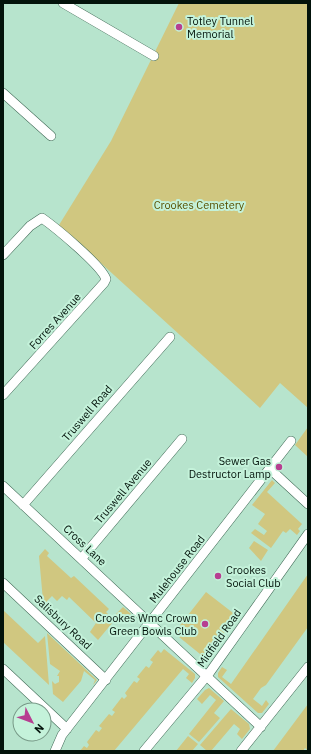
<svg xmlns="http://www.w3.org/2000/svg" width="311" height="754" font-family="'IBM Plex Sans',sans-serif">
	<rect width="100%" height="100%" fill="#b7e4cd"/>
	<!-- green -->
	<path fill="#d0c780" d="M179,3H308V408L280,383L260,408L59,225L111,141Z
		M308,427V457L295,445Z
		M272,480L275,483L267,492L302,524L298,529L300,531L297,535L290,529L286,533L283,531L271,548L251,533L255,529L264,535L267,531L258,524L265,514L252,505Z
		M254,541L268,550L261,561L249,548Z
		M45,549L49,553L47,556L71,578L74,576L109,609L106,612L112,618L123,607L131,614L125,621L118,616L98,640L90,632L96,623L69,597L67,600L62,596L57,601L52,596L47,601L49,603L45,608L48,611L46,613L44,612L39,556Z
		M308,574V627L266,685L261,688L253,699L262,706L266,700L269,704L262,713H258L218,677V673L222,667L227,670L222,677L231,684Z
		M206,592L237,616L205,658L174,633Z
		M3,610L38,643L45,636L49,685L3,642Z
		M47,633L97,680L93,685L95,680L84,671L81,681L63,702L53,694L52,681L55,684L59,682V676H57L60,671L50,664Z
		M164,649L195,674V678L192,683L186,678L189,674L183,669L114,751H80L84,746L87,748L89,745L87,742L96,730L99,732L102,728L99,726L109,714L112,716L115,712L112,710L122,697L124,699L127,696L125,693L134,681L137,683L140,679L137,677L146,666L149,668L153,662L150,660L158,650L161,653Z
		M209,688L224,701L214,713L220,718L199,742L189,734L216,700L210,695L202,704L197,699L205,690Z
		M308,704V751L305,748L303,751H273Z
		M231,709L249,724L250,729L242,739L237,734L240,729L234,724L211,751H207L200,745Z
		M188,736L198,744L192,751H176Z"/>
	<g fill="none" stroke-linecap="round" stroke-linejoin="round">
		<!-- minor casing -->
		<g stroke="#416b57" stroke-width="10">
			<path id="minor" d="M63,3L154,56
				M3,93L51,136
				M3,255L30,226L42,218C56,228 101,265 106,279L104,283L3,395
				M270,469L308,504
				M3,486L261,727
				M23,505L170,337
				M82,558L182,439
				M3,583L106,680
				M3,669L67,729
				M55,751L62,735L291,441
				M144,751L210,672L308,534
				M241,751L308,667"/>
		</g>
		<!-- minor -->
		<use href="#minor" stroke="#fff" stroke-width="9"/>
	</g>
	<!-- markers -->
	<g fill="#b73e91" stroke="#c4f2da" stroke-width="1.5">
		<circle cx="179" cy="27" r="4"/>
		<circle cx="279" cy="467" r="4"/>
		<circle cx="218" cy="576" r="4"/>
		<circle cx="205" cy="624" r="4"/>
	</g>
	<g text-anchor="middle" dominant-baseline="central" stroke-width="4" stroke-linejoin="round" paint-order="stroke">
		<!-- poi labels -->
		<g font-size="11" fill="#03130b" stroke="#c4f2da" text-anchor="start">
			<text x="187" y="21">Totley Tunnel<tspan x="187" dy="13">Memorial</tspan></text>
			<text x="271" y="461" text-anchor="end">Sewer Gas<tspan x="271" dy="13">Destructor Lamp</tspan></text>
			<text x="226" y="570">Crookes<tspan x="226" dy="13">Social Club</tspan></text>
			<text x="197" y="618" text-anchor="end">Crookes Wmc Crown<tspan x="197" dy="13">Green Bowls Club</tspan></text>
		</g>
		<!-- park labels -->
		<g font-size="11" fill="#574f00" stroke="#c4f2da">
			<text x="199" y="205">Crookes Cemetery</text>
		</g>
		<!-- street labels -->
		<g font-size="11" fill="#03130b" stroke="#c4f2da">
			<text transform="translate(55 321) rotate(-48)">Forres Avenue</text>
			<text transform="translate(87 413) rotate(-49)">Truswell Road</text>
			<text transform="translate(123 491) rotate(-50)">Truswell Avenue</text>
			<text transform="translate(85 545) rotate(43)">Cross Lane</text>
			<text transform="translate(177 569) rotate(-52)">Mulehouse Road</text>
			<text transform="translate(63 622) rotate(43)">Salisbury Road</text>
			<text transform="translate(219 638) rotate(-55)">Midfield Road</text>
		</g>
	</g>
	<!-- border -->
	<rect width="311" height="754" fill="none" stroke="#03130b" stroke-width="8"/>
	<!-- north arrow -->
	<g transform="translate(32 722) rotate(132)"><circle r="19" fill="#c4f2da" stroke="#779987"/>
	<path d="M0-3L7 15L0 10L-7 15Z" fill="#b73e91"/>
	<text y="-6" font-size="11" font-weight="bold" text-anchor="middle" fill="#03130b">N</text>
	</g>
</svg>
